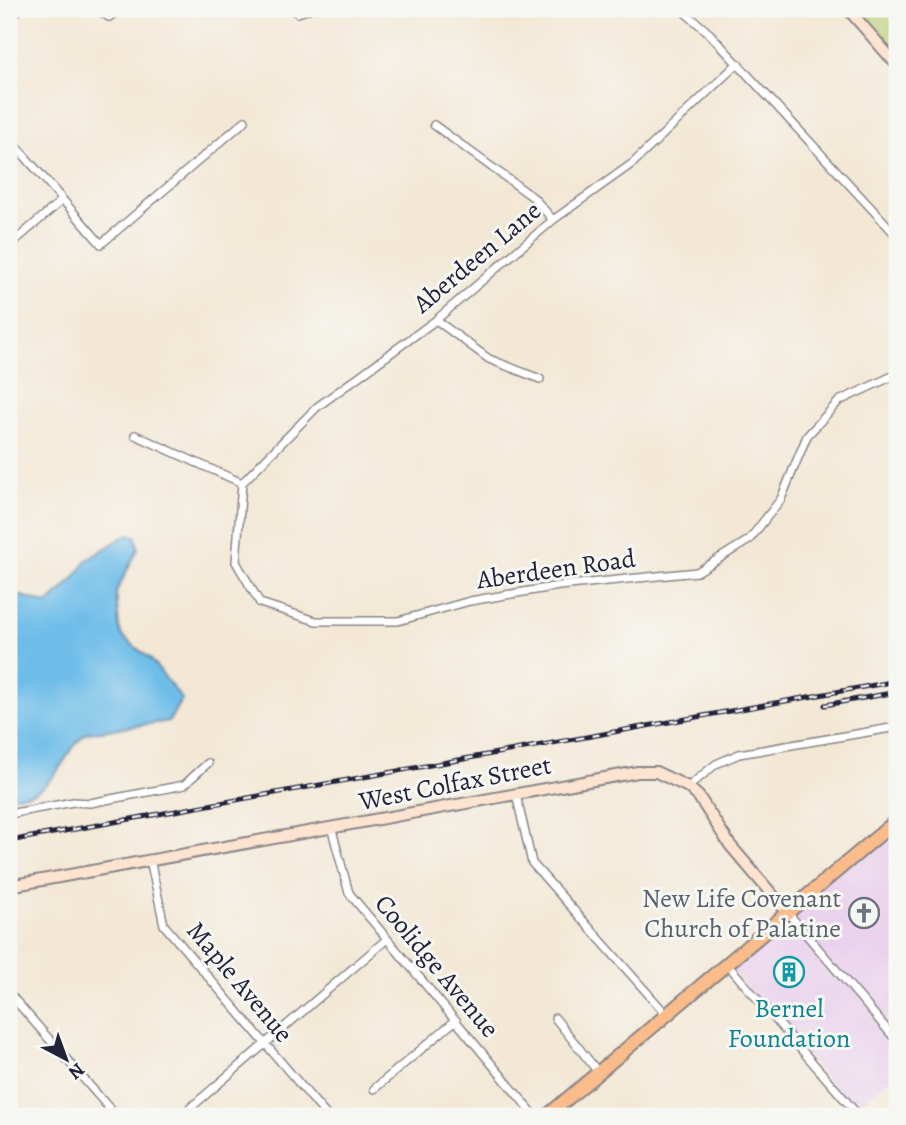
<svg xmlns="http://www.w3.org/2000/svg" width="906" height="1125" font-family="Alegreya,serif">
	<rect width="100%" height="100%" fill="#f6f6f2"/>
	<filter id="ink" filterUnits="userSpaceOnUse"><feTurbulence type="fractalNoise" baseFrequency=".0143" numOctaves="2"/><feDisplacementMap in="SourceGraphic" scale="14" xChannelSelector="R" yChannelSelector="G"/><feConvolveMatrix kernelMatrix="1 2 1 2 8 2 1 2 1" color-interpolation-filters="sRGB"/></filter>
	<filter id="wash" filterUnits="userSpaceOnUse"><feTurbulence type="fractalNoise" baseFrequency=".00686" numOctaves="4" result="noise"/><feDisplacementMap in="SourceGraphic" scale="28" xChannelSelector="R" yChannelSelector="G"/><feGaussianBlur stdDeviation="1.57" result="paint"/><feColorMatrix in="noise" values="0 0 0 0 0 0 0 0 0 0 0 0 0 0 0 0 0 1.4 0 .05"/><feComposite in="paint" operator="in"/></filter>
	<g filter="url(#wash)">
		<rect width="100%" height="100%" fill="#f3e8d5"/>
		<!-- built -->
		<path fill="#ead1ed" d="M897,820V1073L853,1109L727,964Z"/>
		<!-- green -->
		<path fill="#b6cb6e" stroke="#6c7654" stroke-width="2" d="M857,9H897V55Z"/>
		<!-- water -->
		<path fill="#6ebde9" stroke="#487092" stroke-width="2" d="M128,534L136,536L138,549L116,592L119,627L122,636L150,659L182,699L169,721L86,733C66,750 59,779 36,791C28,795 17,795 9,797V592L48,604L74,579L87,560Z"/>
	</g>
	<g filter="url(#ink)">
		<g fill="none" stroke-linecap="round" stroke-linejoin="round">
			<!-- street casing -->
			<g stroke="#8a8588" stroke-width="10">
				<path id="street" d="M97,9L109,17L121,9
					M291,9L298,13L309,9
					M681,9L709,33L897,236
					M9,18L20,9
					M434,125L534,198L553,220
					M9,138L101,244L245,121
					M9,246L61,201
					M436,320L489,359L540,379
					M135,435L242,483
					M242,483L236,562L260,603L316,621H398L470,601L559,586L697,572L749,540L781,499L807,436L839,401L897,374
					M242,483L317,407L436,320L553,220L633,163L738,63
					M688,787L716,764L739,754L897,727
					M516,794L532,863L666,1014
					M9,814L73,802L90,803L184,785L208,763
					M332,830L349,893L535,1116
					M150,859L164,925L327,1116
					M787,912L897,1041
					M727,964L859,1116
					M9,993L116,1116
					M555,1018L598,1072
					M374,1089L456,1020
					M181,1116L387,939"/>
			</g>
			<!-- secondary casing -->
			<g stroke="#8a8588" stroke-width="14">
				<path id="secondary" d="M848,9L897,65
					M9,886L638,772H656L688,787L699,797L730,845L787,912"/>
			</g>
			<!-- primary casing -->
			<g stroke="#8a8588" stroke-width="16">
				<path id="primary" d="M547,1116L897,820"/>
			</g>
			<!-- street -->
			<use href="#street" stroke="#fff" stroke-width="7"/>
			<!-- secondary -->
			<use href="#secondary" stroke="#fde4d0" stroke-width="10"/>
			<!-- primary -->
			<use href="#primary" stroke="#f9bc8a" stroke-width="12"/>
			<!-- rail casing -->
			<g stroke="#22223b" stroke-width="5">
				<path id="rail" d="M825,705L897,692
					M9,841L897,681"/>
			</g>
			<!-- rail -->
			<use href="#rail" stroke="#f6f6f2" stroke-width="2.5" stroke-dasharray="8" stroke-linecap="butt"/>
		</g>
	</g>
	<!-- icons -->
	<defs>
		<g id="church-ring" transform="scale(1.575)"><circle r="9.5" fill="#f6f6f2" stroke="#6b7280" stroke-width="1.5"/><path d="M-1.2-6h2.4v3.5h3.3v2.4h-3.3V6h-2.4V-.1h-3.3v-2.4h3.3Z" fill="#6b7280"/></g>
		<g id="building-ring" transform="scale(1.575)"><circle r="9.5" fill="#f6f6f2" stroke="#0f9aa8" stroke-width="1.5"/><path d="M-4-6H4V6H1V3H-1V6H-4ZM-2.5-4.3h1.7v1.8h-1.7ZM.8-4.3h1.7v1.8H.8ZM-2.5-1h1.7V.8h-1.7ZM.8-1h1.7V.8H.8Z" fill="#0f9aa8"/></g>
	</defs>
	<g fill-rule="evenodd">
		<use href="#church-ring" x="864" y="913"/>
		<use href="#building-ring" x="789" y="972"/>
	</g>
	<g text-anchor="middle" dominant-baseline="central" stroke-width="6" stroke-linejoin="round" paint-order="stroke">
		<!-- street labels -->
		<g font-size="26" fill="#22223b" stroke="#f6f6f2">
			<text transform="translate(477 257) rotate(-40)">Aberdeen Lane</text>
			<text transform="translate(556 569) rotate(-8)">Aberdeen Road</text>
			<text transform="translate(455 783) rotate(-11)">West Colfax Street</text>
			<text transform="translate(437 966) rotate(50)">Coolidge Avenue</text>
			<text transform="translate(240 982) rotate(50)">Maple Avenue</text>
		</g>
		<!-- worship labels -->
		<g font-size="26" fill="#5b616d" stroke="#f6f6f2" text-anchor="end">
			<text x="841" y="898">New Life Covenant<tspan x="841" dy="30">Church of Palatine</tspan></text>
		</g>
		<!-- culture labels -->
		<g font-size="26" fill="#0d838f" stroke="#f6f6f2">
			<text x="789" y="1008">Bernel<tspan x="789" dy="30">Foundation</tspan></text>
		</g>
	</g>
	<!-- margin -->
	<rect width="906" height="1125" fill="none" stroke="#f6f6f2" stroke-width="35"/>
	<!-- north arrow -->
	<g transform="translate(66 1059) rotate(139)" stroke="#f6f6f2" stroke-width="5" paint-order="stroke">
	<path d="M0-5L12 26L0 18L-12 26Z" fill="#22223b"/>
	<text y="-10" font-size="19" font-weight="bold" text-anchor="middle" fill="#22223b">N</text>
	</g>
</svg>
